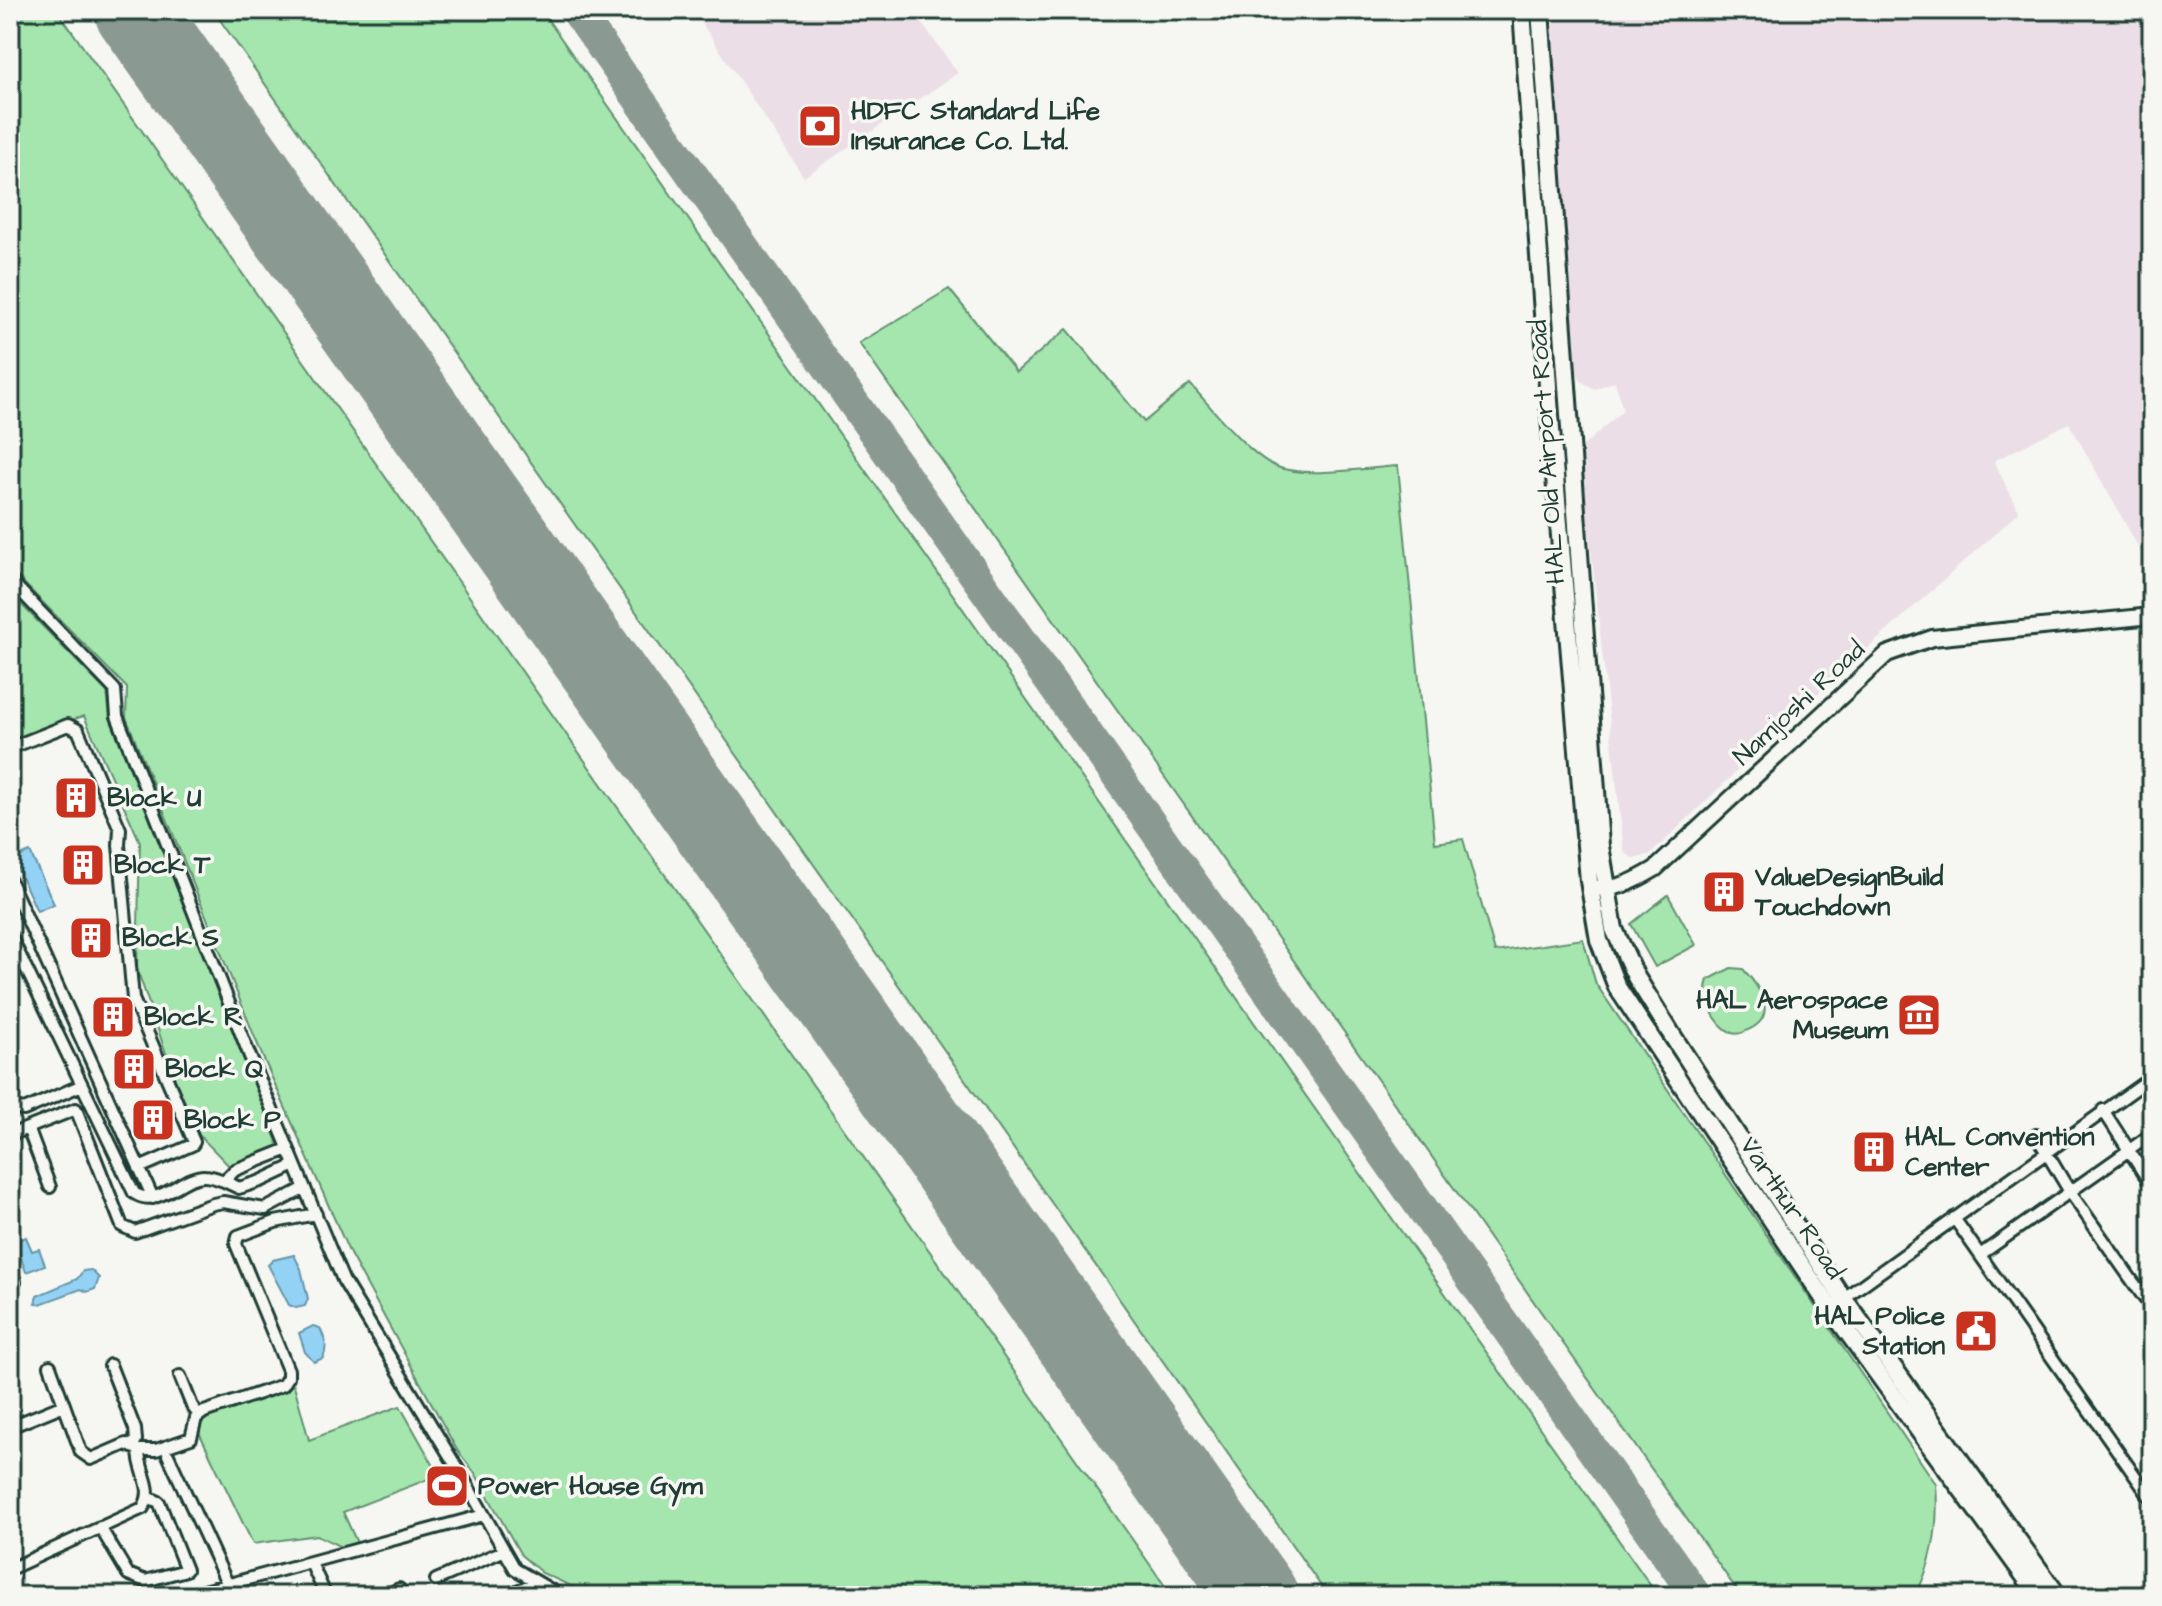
<svg xmlns="http://www.w3.org/2000/svg" width="2162" height="1606" font-family="'Architects Daughter',sans-serif">
	<rect width="100%" height="100%" fill="#f6f6f2"/>
	<filter id="ink" filterUnits="userSpaceOnUse"><feTurbulence type="fractalNoise" baseFrequency=".0125" numOctaves="2"/><feDisplacementMap in="SourceGraphic" scale="16" xChannelSelector="R" yChannelSelector="G"/><feConvolveMatrix kernelMatrix="1 2 1 2 8 2 1 2 1" color-interpolation-filters="sRGB"/></filter>
	<g filter="url(#ink)">
		<!-- built -->
		<path fill="#ecdee6" d="M693,10H912L958,73L804,177Z
			M1550,10H2152V571L2069,423L1994,461L2019,512L1805,705L1651,854L1634,859L1624,852L1580,449L1623,410L1615,381L1595,389L1582,382L1573,366Z"/>
		<!-- green -->
		<path fill="#a5e5ae" stroke="#629171" stroke-width="2" d="M10,10H57L1172,1596H593L542,1573L521,1555L475,1473L457,1450L350,1254L262,1055L126,717L127,688L10,569Z
			M213,10H541L1658,1596H1328Z
			M949,289L1016,372L1067,329L1144,422L1190,384C1211,407 1248,454 1275,466C1303,479 1366,468 1398,466L1435,843L1463,839L1495,952L1583,939L1596,984L1936,1484C1939,1523 1934,1561 1915,1596H1741L859,343Z
			M10,593L107,692L110,718L279,1147L245,1163L229,1166L199,1135L176,1082L137,969L140,842L84,716L10,740Z
			M1668,895L1696,945L1655,967L1631,924Z
			M1731,968L1743,969C1759,986 1779,1015 1750,1029C1745,1032 1738,1035 1732,1033C1715,1025 1701,997 1708,980Z
			M294,1385L309,1440L400,1406L439,1475L343,1512L358,1545L345,1549L317,1535L253,1544L194,1422Z"/>
		<!-- water -->
		<path fill="#94d2f5" stroke="#6596a8" stroke-width="2" d="M30,852L54,904L37,911L13,859Z
			M26,1237L32,1251L39,1249L45,1265L26,1272L15,1241Z
			M294,1255L301,1269L308,1299L305,1306L296,1308L289,1305L268,1265L273,1260Z
			M91,1270L99,1278L95,1289L87,1292L81,1289L40,1304L35,1303L37,1296L77,1279L83,1271Z
			M313,1326L320,1328C325,1339 328,1347 323,1358L314,1362L305,1352L299,1333Z"/>
		<g fill="none" stroke-linecap="round" stroke-linejoin="round">
			<!-- taxiway -->
			<path stroke="#8a9a93" stroke-width="32" d="M576,10L1696,1596
				M152,35V20L155,10"/>
			<!-- runway -->
			<path stroke="#8a9a93" stroke-width="82" d="M135,10L1257,1596"/>
			<!-- street casing -->
			<g stroke="#1f3d34" stroke-width="16">
				<path id="street" d="M10,580L115,690L117,716L249,1054L343,1280L459,1471L515,1569L561,1596
					M10,748L68,725L78,730L120,829L119,845L133,999L194,1142L192,1145L139,1168
					M10,881L153,1198
					M10,935L134,1193C159,1210 181,1175 205,1176C211,1176 218,1179 224,1181
					M10,1107L24,1110L82,1085
					M2103,1110L2152,1186
					M28,1128L50,1187
					M10,1135L76,1109L122,1226L135,1232L213,1204L223,1202L265,1209L305,1188
					M2036,1135L2070,1192L2152,1309
					M288,1149L235,1170L224,1181L239,1188L261,1181L295,1165
					M1954,1218L2152,1500
					M1980,1255L2152,1134
					M10,1268L15,1282
					M1830,1308L2152,1077
					M110,1365L135,1429L136,1440L132,1447
					M50,1366L81,1452L91,1459L126,1444L139,1450
					M180,1376L192,1406L199,1415
					M10,1427L64,1405
					M168,1455L228,1585
					M100,1527L128,1574L145,1581L186,1570L159,1502L150,1498
					M311,1563L326,1596
					M10,1569L143,1508C156,1488 139,1474 139,1450H156L191,1438L196,1418L204,1412L283,1385L288,1377V1370L236,1244L238,1236L275,1222L316,1214
					M436,1580L503,1551
					M10,1593L12,1596
					M185,1596L484,1515
					M383,1596L399,1589
					M507,1596L536,1582"/>
			</g>
			<!-- secondary casing -->
			<g stroke="#1f3d34" stroke-width="20">
				<path id="secondary" d="M1597,888C1619,890 1638,879 1655,869L1887,654L1932,638L2152,616"/>
			</g>
			<!-- primary casing -->
			<g stroke="#1f3d34" stroke-width="22">
				<path id="primary" d="M1522,10L1551,429L1589,881L1599,940L1617,987L1830,1308L2039,1596
					M1540,10L1600,846L1614,929L1636,977L1672,1035L1838,1291L2058,1596"/>
			</g>
			<!-- street -->
			<use href="#street" stroke="#f6f6f2" stroke-width="10"/>
			<!-- secondary -->
			<use href="#secondary" stroke="#f6f6f2" stroke-width="14"/>
			<!-- primary -->
			<use href="#primary" stroke="#f6f6f2" stroke-width="16"/>
		</g>
	</g>
	<!-- icons -->
	<defs>
		<g id="bank-square" transform="scale(2.3)"><rect x="-9" y="-9" width="18" height="18" rx="4" fill="#c8321e" stroke="#f6f6f2"/><path d="M-6-4H6V4H-6ZM0-2.3a2.3 2.3 0 1 0 0 4.6a2.3 2.3 0 1 0 0-4.6Z" fill="#fff"/></g>
		<g id="building-square" transform="scale(2.3)"><rect x="-9" y="-9" width="18" height="18" rx="4" fill="#c8321e" stroke="#f6f6f2"/><path d="M-4-6H4V6H1V3H-1V6H-4ZM-2.5-4.3h1.7v1.8h-1.7ZM.8-4.3h1.7v1.8H.8ZM-2.5-1h1.7V.8h-1.7ZM.8-1h1.7V.8H.8Z" fill="#fff"/></g>
		<g id="museum-square" transform="scale(2.3)"><rect x="-9" y="-9" width="18" height="18" rx="4" fill="#c8321e" stroke="#f6f6f2"/><path d="M0-6L6-3V-2H-6V-3ZM-5-1h2V3h-2ZM-1-1h2V3h-2ZM3-1h2V3H3ZM-6 4H6V6H-6Z" fill="#fff"/></g>
		<g id="civic-square" transform="scale(2.3)"><rect x="-9" y="-9" width="18" height="18" rx="4" fill="#c8321e" stroke="#f6f6f2"/><path d="M-.6-6.5H3V-4.5H.6V-3L4-1V1h2V6H-6V1h2V-1L-.6-3ZM-1.2 2.5V6h2.4V2.5Z" fill="#fff"/></g>
		<g id="stadium-square" transform="scale(2.3)"><rect x="-9" y="-9" width="18" height="18" rx="4" fill="#c8321e" stroke="#f6f6f2"/><path d="M0-5a6.5 5 0 1 0 0 10a6.5 5 0 1 0 0-10ZM-3.5-1.8h7v3.6h-7Z" fill="#fff"/></g>
	</defs>
	<g fill-rule="evenodd">
		<use href="#bank-square" x="820" y="126"/>
		<use href="#building-square" x="76" y="798"/>
		<use href="#building-square" x="83" y="865"/>
		<use href="#building-square" x="1724" y="892"/>
		<use href="#building-square" x="91" y="938"/>
		<use href="#museum-square" x="1919" y="1015"/>
		<use href="#building-square" x="113" y="1017"/>
		<use href="#building-square" x="134" y="1069"/>
		<use href="#building-square" x="153" y="1120"/>
		<use href="#building-square" x="1874" y="1152"/>
		<use href="#civic-square" x="1976" y="1331"/>
		<use href="#stadium-square" x="447" y="1486"/>
	</g>
	<g text-anchor="middle" dominant-baseline="central" stroke-width="7" stroke-linejoin="round" paint-order="stroke">
		<!-- poi labels -->
		<g font-size="26" font-weight="bold" fill="#1f3d34" stroke="#f6f6f2" text-anchor="start">
			<text x="851" y="111">HDFC Standard Life<tspan x="851" dy="30">Insurance Co. Ltd.</tspan></text>
			<text x="107" y="798">Block U</text>
			<text x="114" y="865">Block T</text>
			<text x="1755" y="877">ValueDesignBuild<tspan x="1755" dy="30">Touchdown</tspan></text>
			<text x="122" y="938">Block S</text>
			<text x="1888" y="1000" text-anchor="end">HAL Aerospace<tspan x="1888" dy="30">Museum</tspan></text>
			<text x="144" y="1017">Block R</text>
			<text x="165" y="1069">Block Q</text>
			<text x="184" y="1120">Block P</text>
			<text x="1905" y="1137">HAL Convention<tspan x="1905" dy="30">Center</tspan></text>
			<text x="1945" y="1316" text-anchor="end">HAL Police<tspan x="1945" dy="30">Station</tspan></text>
			<text x="478" y="1486">Power House Gym</text>
		</g>
		<!-- street labels -->
		<g font-size="26" fill="#1f3d34" stroke="#f6f6f2">
			<text transform="translate(1547 452) rotate(-94)">HAL Old Airport Road</text>
			<text transform="translate(1799 703) rotate(-43)">Namjoshi Road</text>
			<text transform="translate(1792 1208) rotate(56)">Varthur Road</text>
		</g>
	</g>
	<!-- margin -->
	<rect width="2162" height="1606" fill="none" stroke="#f6f6f2" stroke-width="40"/>
	<rect x="20" y="20" width="2122" height="1566" fill="none" stroke="#1f3d34" stroke-width="3" filter="url(#ink)"/>
</svg>
